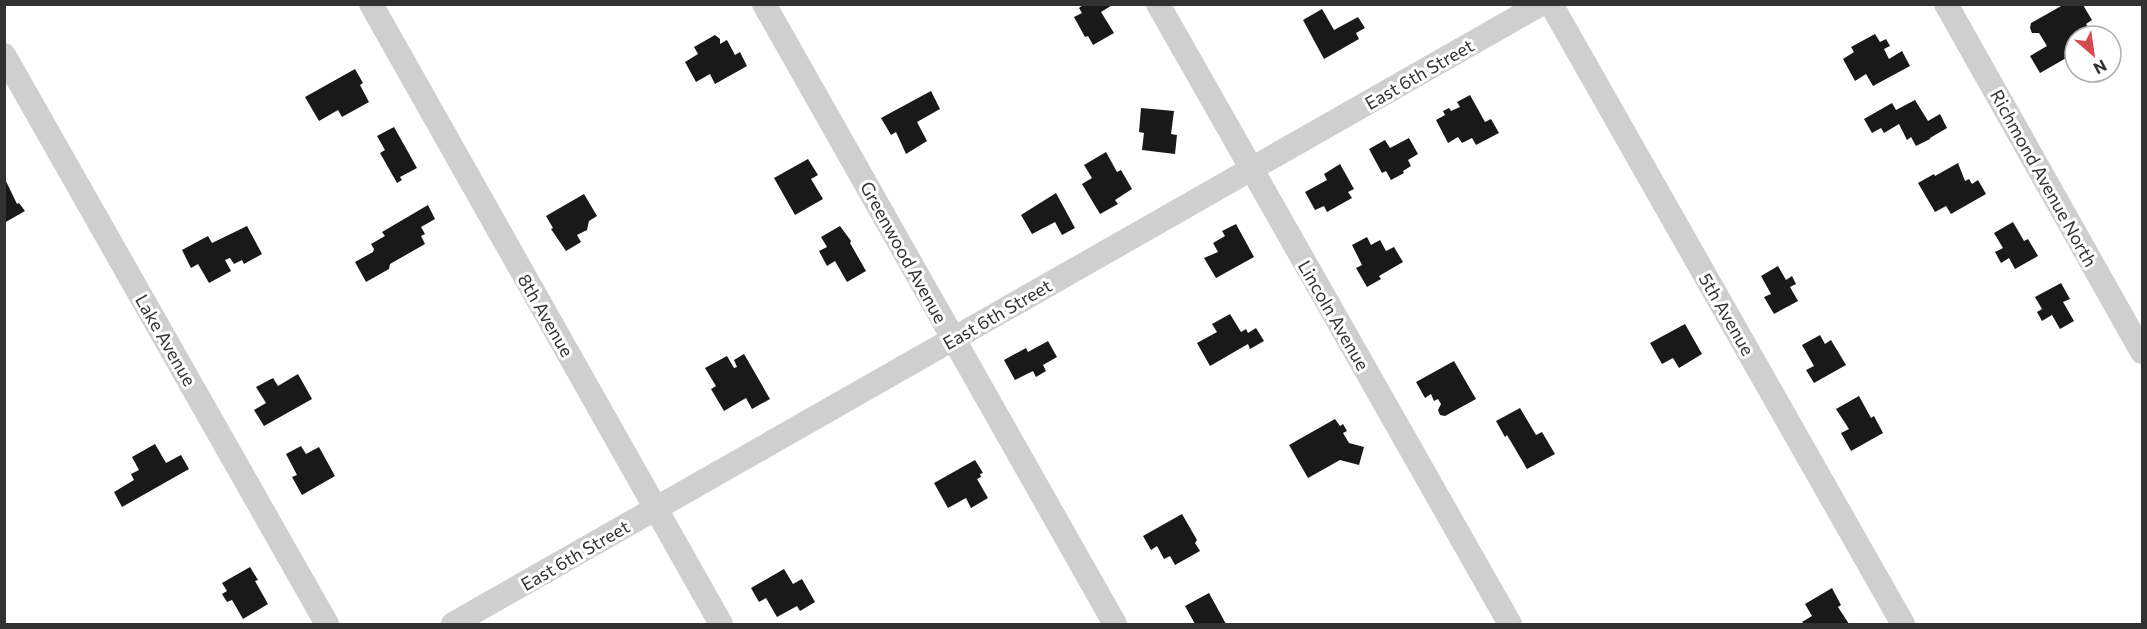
<svg xmlns="http://www.w3.org/2000/svg" width="2147" height="629" font-family="Commissioner,sans-serif">
	<rect width="100%" height="100%" fill="#fff"/>
	<!-- building -->
	<path fill="#191919" d="M1084,4H1114L1101,12L1114,33L1093,45L1088,36L1085,37L1074,17L1082,13L1079,8Z
		M2063,5H2083L2092,20L2086,24L2093,36H2075V53L2040,73L2030,56L2047,46L2039,33H2032L2030,28L2031,23Z
		M1322,9L1334,30L1358,17L1365,28L1356,33L1359,39L1324,59L1303,20Z
		M1875,34L1880,42L1886,39L1890,46L1884,49L1889,59L1902,51L1910,66L1873,86L1866,74L1855,81L1843,59L1854,52L1851,47Z
		M715,35L720,39V44L727,40L735,55L740,52L747,66L715,84L710,74L696,82L685,62L698,54L694,47Z
		M355,69L363,83L360,85L369,102L342,117L338,110L319,121L305,97Z
		M931,91L940,109L917,122L927,141L906,154L896,132L891,135L881,118Z
		M1470,95L1485,122L1491,119L1499,133L1476,145L1472,138L1462,143L1458,137L1448,143L1436,120L1445,115L1443,111L1449,108L1451,111L1460,107L1457,102Z
		M1915,100L1928,121L1940,114L1947,128L1930,138V139L1916,146L1911,137L1907,140L1899,124L1884,133L1881,128L1872,133L1864,119L1892,103L1896,110Z
		M1141,108L1174,111L1171,134L1177,135L1175,154L1142,150L1144,133L1139,132Z
		M394,127L417,168L400,177L402,180L397,183L380,153L385,150L377,136Z
		M1409,138L1418,154L1408,160L1411,166L1403,171L1404,173L1391,180L1386,171L1382,173L1369,149L1385,140L1390,148Z
		M1106,152L1117,172L1121,170L1132,189L1115,200L1118,204L1100,214L1082,184L1092,178L1084,165Z
		M808,159L818,175L811,179L823,199L795,215L774,178Z
		M1958,163L1965,181L1969,179L1972,184L1978,180L1986,194L1951,214L1946,206L1935,212L1918,183L1934,174L1935,176Z
		M1340,164L1354,189L1348,192L1352,198L1327,212L1324,206L1315,210L1305,192L1327,180L1324,174Z
		M4,177L17,204L19,203L25,211L4,223Z
		M1056,193L1075,228L1062,235L1055,222L1032,234L1021,215Z
		M584,194L597,216L589,221L587,230L577,235L581,242L566,251L551,229L553,228L546,216Z
		M428,205L435,219L421,227L425,234L421,236L425,244L390,264L389,269L366,282L355,262L373,252L374,249L371,244L385,236L382,232Z
		M2013,222L2024,241L2028,239L2038,256L2015,269L2009,258L2001,263L1995,252L2003,248L1994,233Z
		M1236,224L1254,257L1216,278L1204,258L1218,252L1213,243L1225,236L1222,231Z
		M247,226L262,254L244,264L242,260L234,264L230,258L225,260L231,271L209,283L198,264L191,268L182,250L208,236L212,243Z
		M840,226L851,241L850,243L866,271L847,282L835,261L827,266L819,251L827,247L821,237Z
		M1367,237L1371,245L1380,240L1386,251L1394,247L1403,262L1379,276L1381,279L1367,287L1356,268L1362,265L1352,245Z
		M1778,266L1786,280L1792,276L1796,284L1790,287L1798,301L1774,314L1764,297L1771,294L1761,276Z
		M2061,283L2070,299L2063,302L2074,321L2060,329L2052,315L2042,321L2037,312L2042,309L2035,297Z
		M1230,314L1241,332L1246,329L1248,333L1256,328L1264,341L1250,349L1248,344L1210,366L1197,343L1217,332L1212,324Z
		M1685,324L1702,354L1679,368L1673,358L1662,364L1650,343Z
		M1820,335L1825,344L1831,340L1846,365L1814,383L1806,370L1814,366L1802,345Z
		M1048,341L1057,357L1043,365L1046,371L1036,377L1033,371L1015,380L1004,360L1026,348L1028,352Z
		M744,354L770,399L752,409L746,398L724,411L711,389L716,386L705,368L727,356L734,368L737,367L734,360Z
		M1454,361L1476,399L1445,416L1440,415L1438,410L1441,404L1438,399L1434,401L1431,394L1425,398L1416,382Z
		M298,374L312,399L264,426L254,410L266,403L256,387L273,378L278,386Z
		M1859,396L1871,418L1874,416L1883,433L1851,451L1841,433L1849,429L1836,409Z
		M1520,408L1536,435L1542,432L1555,454L1527,469L1507,435L1505,437L1496,421Z
		M1335,419L1340,426L1343,424L1347,431L1343,433L1349,443L1364,447L1359,465L1340,460L1308,478L1289,445Z
		M155,444L166,463L181,455L189,469L122,507L114,492L134,480L131,474L139,470L132,457Z
		M301,446L306,454L319,447L335,476L302,495L292,477L297,475L286,454Z
		M975,460L983,473L980,474L981,477L977,479L988,498L971,508L966,498L948,508L934,483Z
		M1182,514L1197,540L1195,543L1200,551L1175,565L1170,556L1164,559L1157,546L1151,550L1143,536Z
		M250,567L258,580L255,581L268,604L243,619L232,600L227,602L222,594L227,591L222,583Z
		M784,569L793,584L802,579L815,602L800,611L797,606L777,617L766,598L759,602L751,588Z
		M1832,588L1841,605L1838,607L1849,624H1804L1802,622L1812,616L1805,604Z
		M1209,593L1226,624H1195L1185,606Z"/>
	<g fill="none" stroke-linecap="round" stroke-linejoin="round">
		<!-- minor -->
		<path stroke="#cfcfcf" stroke-width="24" d="M371,4L721,624
			M764,4L1115,624
			M1158,4L1510,624
			M1551,4L1903,624
			M1946,4L2142,352
			M4,55L327,624
			M453,624L1541,4"/>
	</g>
	<g text-anchor="middle" dominant-baseline="central" stroke-width="6" stroke-linejoin="round" paint-order="stroke">
		<!-- street labels -->
		<g font-size="18" fill="#323232" stroke="#fff">
			<text transform="translate(1419 74) rotate(-30)">East 6th Street</text>
			<text transform="translate(2044 178) rotate(61)">Richmond Avenue North</text>
			<text transform="translate(904 252) rotate(61)">Greenwood Avenue</text>
			<text transform="translate(997 314) rotate(-30)">East 6th Street</text>
			<text transform="translate(1727 314) rotate(60)">5th Avenue</text>
			<text transform="translate(546 315) rotate(60)">8th Avenue</text>
			<text transform="translate(1334 315) rotate(60)">Lincoln Avenue</text>
			<text transform="translate(166 340) rotate(60)">Lake Avenue</text>
			<text transform="translate(575 555) rotate(-30)">East 6th Street</text>
		</g>
	</g>
	<!-- border -->
	<rect width="2147" height="629" fill="none" stroke="#323232" stroke-width="12"/>
	<!-- north arrow -->
	<g transform="translate(2093 54) rotate(151)"><circle r="28" fill="#ffffff" stroke="#adadad" stroke-width="1.5"/>
	<path d="M0-4.5L10 22L0 15L-10 22Z" fill="#d34a4f"/>
	<text y="-9" font-size="16" font-weight="bold" text-anchor="middle" fill="#323232">N</text>
	</g>
</svg>
